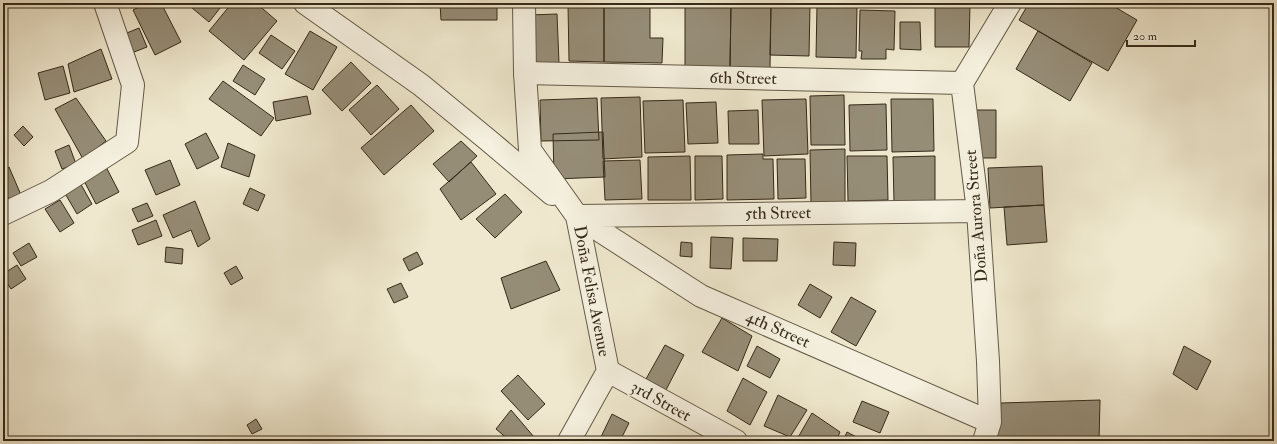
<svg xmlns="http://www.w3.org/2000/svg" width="1277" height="444" font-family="'IM FELL Double Pica',serif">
	<rect width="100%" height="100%" fill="#efe8ce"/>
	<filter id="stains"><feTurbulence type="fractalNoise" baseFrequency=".005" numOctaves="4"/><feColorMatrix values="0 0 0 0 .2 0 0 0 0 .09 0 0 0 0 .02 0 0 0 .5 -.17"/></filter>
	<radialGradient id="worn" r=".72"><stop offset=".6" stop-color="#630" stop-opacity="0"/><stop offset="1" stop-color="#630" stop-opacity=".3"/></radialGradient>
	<!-- building -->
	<path fill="#968d77" stroke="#362a19" d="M147,3H161L181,42L155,55L133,10Z
		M186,3H224L209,22Z
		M232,3H256L277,21L244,60L209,31Z
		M440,3H497V20H441Z
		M685,3H731L730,68H685Z
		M731,3L771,4L770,69L730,68Z
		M935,3L970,4L969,47H935Z
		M1029,3H1108L1137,20L1108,71L1019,20Z
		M771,4L810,5L809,56L770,55Z
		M568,5H604V62L569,61Z
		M604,5L650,6V38H663L662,63L604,62Z
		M817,5L857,7L856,58L816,57Z
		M860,10L895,11L894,50L886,49V59H861L862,51H859Z
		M557,14L559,63L530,64L529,15Z
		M900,22H920L921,50L900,49Z
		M139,28L147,47L129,54L122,35Z
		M310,31L337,47L313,90L285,74Z
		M1038,31L1092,63L1070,101L1016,69Z
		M271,35L295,51L282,69L259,53Z
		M101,49L112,79L74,92L68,64Z
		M351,62L371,83L342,111L322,90Z
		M243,65L265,79L255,95L233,81Z
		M63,66L70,93L45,100L38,73Z
		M223,81L274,118L261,136L209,99Z
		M377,85L399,109L371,135L349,110Z
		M844,95L845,145H811L810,96Z
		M307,96L311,114L276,121L273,102Z
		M640,97L642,157L603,159L601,98Z
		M76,98L106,141L83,159L55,109Z
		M597,98L599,140L541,141L540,100Z
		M806,99L808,154L764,156L762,100Z
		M891,99H933L934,151L892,152Z
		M683,100L685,152L645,153L643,101Z
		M716,102L718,143L688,144L686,103Z
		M886,104L887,150L850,151L849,105Z
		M411,105L434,131L384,175L361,148Z
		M758,110L759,144H729L728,111Z
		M975,110H996V158H976Z
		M23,126L33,137L24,146L14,135Z
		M603,132L605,177L554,179L553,134Z
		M206,133L219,158L197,169L185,144Z
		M461,141L477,156L449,182L433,164Z
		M228,143L255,155L249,177L221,167Z
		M69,145L76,164L62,169L55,151Z
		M845,149V203L811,204L810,150Z
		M763,154V159H773L774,199L727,200V155Z
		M690,156L691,200H648V157Z
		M695,156H722L723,199L695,200Z
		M847,156H887L888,200L848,201Z
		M935,156V201L894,202L893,157Z
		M777,159H805L806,198L778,199Z
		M170,160L180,185L156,195L145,170Z
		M640,160L642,199L605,200L603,161Z
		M471,162L496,194L461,220L440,189Z
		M105,165L119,192L96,204L82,177Z
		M1042,166L1044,205L990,208L988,168Z
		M9,167L21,195L9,200L3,186V170Z
		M79,181L92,204L77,214L63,190Z
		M250,188L265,195L258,211L243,204Z
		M505,194L522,212L495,238L476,219Z
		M60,200L74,223L60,232L45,209Z
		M195,201L210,239L198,247L191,230L173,238L163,215Z
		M147,203L153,216L138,222L132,209Z
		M1044,205L1047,242L1007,245L1004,207Z
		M156,220L162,236L138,245L132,230Z
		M711,237L733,238L731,269L710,268Z
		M743,238L778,239L777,261H743Z
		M681,242L692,243V257L680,256Z
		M834,242L856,243L855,266L833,265Z
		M29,243L37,257L21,266L13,253Z
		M166,247L183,249L182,264L165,262Z
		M417,252L423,264L409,271L403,259Z
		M546,261L560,290L511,309L501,278Z
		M17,265L26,279L11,289L3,277V274Z
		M236,266L243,278L231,285L224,273Z
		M401,283L408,297L394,303L387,289Z
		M810,284L832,297L820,318L798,305Z
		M851,297L876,311L856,346L831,332Z
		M722,318L752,336L738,371L702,352Z
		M665,345L684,355L666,390L646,379Z
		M757,346L780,359L770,378L747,366Z
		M1184,346L1211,361L1197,390L1173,374Z
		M518,375L545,404L528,420L501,391Z
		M743,378L767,392L750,425L727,411Z
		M778,395L807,410L790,437L764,426Z
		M1100,400L1099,441H996L1001,403Z
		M862,401L889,412L880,433L853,422Z
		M511,410L534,437L530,441H510L496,429Z
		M812,413L840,432L836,441H796Z
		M612,414L629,423L620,441H599Z
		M256,419L262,429L252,434L247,425Z
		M847,432L864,441H843Z"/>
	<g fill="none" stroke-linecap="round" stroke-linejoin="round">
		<!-- minor casing -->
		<g stroke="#645a46" stroke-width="24">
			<path id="minor" d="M525,73L962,83
				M3,214L51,191L127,142L133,85L105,3
				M577,216L701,296L990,422
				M577,216L978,211
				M608,371L736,441
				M984,441L990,422L988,361L978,211L962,83L1010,3"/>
		</g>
		<!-- tertiary casing -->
		<g stroke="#645a46" stroke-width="24">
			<path id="tertiary" d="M305,3L421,85L488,140L552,194
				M524,3L525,73L530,150L577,216L608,371L569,441"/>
		</g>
		<!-- minor -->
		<use href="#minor" stroke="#f5f0df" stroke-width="22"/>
		<!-- tertiary -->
		<use href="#tertiary" stroke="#f5f0df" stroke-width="22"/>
	</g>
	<g text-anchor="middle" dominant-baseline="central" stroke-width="3" stroke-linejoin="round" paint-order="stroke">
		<!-- street labels -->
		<g font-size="17" fill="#362a19" stroke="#f5f0df">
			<text transform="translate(743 78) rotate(1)">6th Street</text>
			<text transform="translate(778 213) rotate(-1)">5th Street</text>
			<text transform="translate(976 216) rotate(-95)">Doña Aurora Street</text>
			<text transform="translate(592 291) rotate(79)">Doña Felisa Avenue</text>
			<text transform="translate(778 329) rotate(24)">4th Street</text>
			<text transform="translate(661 401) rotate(29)">3rd Street</text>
		</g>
	</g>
	<!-- margin -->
	<rect width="1277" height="444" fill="none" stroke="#efe8ce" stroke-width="16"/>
	<rect x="4" y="4" width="1269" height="436" fill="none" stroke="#362a19" stroke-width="2"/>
	<rect x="8" y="8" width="1261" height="428" fill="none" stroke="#362a19"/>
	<!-- scale -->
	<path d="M1127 40v6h68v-6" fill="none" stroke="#362a19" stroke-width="2"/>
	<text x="1133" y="40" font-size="12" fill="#362a19" stroke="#f5f0df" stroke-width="3" paint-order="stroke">20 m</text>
	<rect width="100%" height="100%" filter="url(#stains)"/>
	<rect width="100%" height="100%" fill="url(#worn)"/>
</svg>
